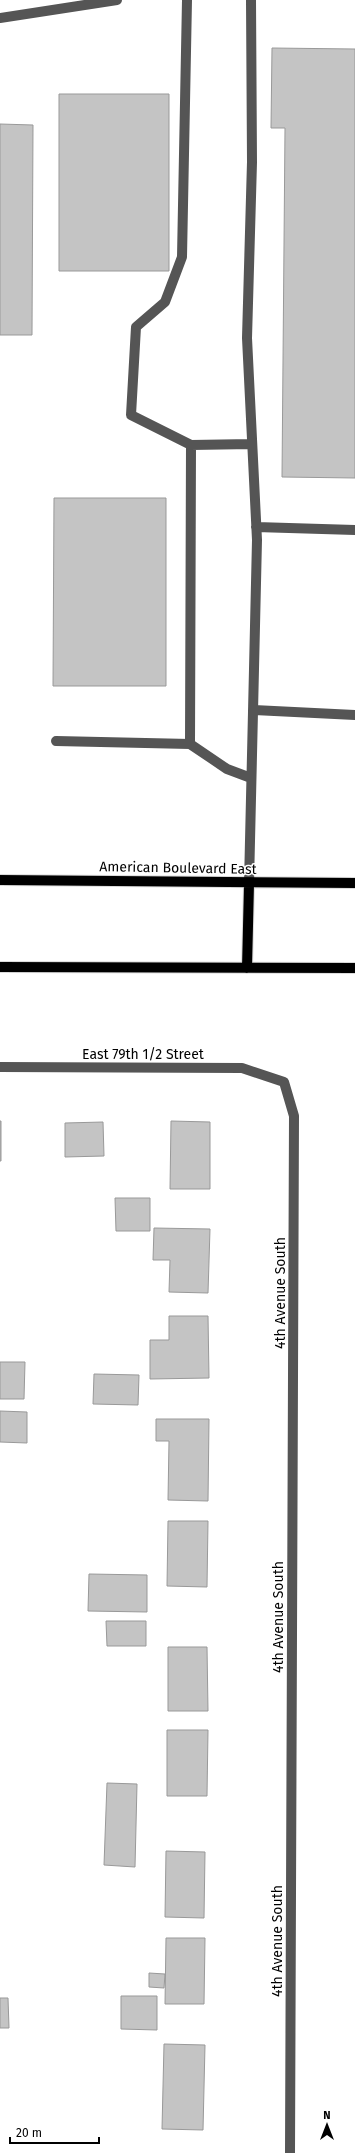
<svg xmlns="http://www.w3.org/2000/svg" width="355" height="2153" font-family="'Fira Sans',sans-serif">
	<rect width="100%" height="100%" fill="#fff"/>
	<!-- building -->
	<path fill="#c4c4c4" stroke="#999" d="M272,48L355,49V478L282,477L285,128H271Z
		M59,94H169V271H59Z
		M0,124L33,125L32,335H0Z
		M54,498H166V686H53Z
		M0,1121H1V1161H0Z
		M171,1121L210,1122V1189H170Z
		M103,1122L104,1156L65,1157V1123Z
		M115,1198H150V1231H116Z
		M154,1228L210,1229L208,1293L169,1292L170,1260H153Z
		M169,1316H208L209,1378L150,1379V1340H169Z
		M0,1362H25L24,1399H0Z
		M94,1374L139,1375L138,1405L93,1404Z
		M0,1411L27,1412V1443L0,1442Z
		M156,1419H209L208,1501L168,1500L169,1441H156Z
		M168,1521H208L207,1587L167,1586Z
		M89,1574L147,1575V1612L88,1611Z
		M106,1621H146V1646H107Z
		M168,1647H207L208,1711H168Z
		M167,1730H208L207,1796H167Z
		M107,1783L137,1784L135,1867L104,1865Z
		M166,1851L205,1852L204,1918L165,1917Z
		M166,1938H205L204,2004H165Z
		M149,1973L165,1974L164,1988L149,1987Z
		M121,1996H157V2030L121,2029Z
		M0,1998H8L9,2028H0Z
		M164,2044L205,2045L203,2130L162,2129Z"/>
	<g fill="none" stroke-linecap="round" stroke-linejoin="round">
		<!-- major casing -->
		<g stroke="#dbdbdb" stroke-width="12">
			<path id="major" d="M0,880L355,883
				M0,967L355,968
				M247,968L249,884"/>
		</g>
		<!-- minor -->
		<path stroke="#555" stroke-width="10" d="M187,0L182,257L165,302L136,327L131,415L191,445
			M0,18L117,0
			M256,527L355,530
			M253,710L355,715
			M56,741L190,744L191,445L252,444
			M190,744L227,769L251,778
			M249,884L257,540L247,338L252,162L251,0
			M0,1067L242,1068L284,1082L294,1116L290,2153"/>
		<!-- major -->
		<use href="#major" stroke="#000" stroke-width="10"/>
	</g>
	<g text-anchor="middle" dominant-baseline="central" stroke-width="3" stroke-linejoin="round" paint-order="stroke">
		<!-- street labels -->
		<g font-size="14" fill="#000" stroke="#fff">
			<text transform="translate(178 868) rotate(1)">American Boulevard East</text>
			<text x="143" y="1054">East 79th 1/2 Street</text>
			<text transform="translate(280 1293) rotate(-90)">4th Avenue South</text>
			<text transform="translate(278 1617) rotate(-90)">4th Avenue South</text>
			<text transform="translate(277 1941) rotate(-90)">4th Avenue South</text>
		</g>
	</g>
	<!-- north arrow -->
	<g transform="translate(327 2125)" stroke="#ffffff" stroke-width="3" paint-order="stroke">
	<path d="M0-3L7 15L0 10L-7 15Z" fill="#000000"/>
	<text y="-6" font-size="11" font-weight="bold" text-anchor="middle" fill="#000000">N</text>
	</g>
	<!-- scale -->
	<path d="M10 2137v6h89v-6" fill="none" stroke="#000000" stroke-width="2"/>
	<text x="16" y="2137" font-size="12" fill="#000000" stroke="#ffffff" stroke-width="3" paint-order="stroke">20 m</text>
</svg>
